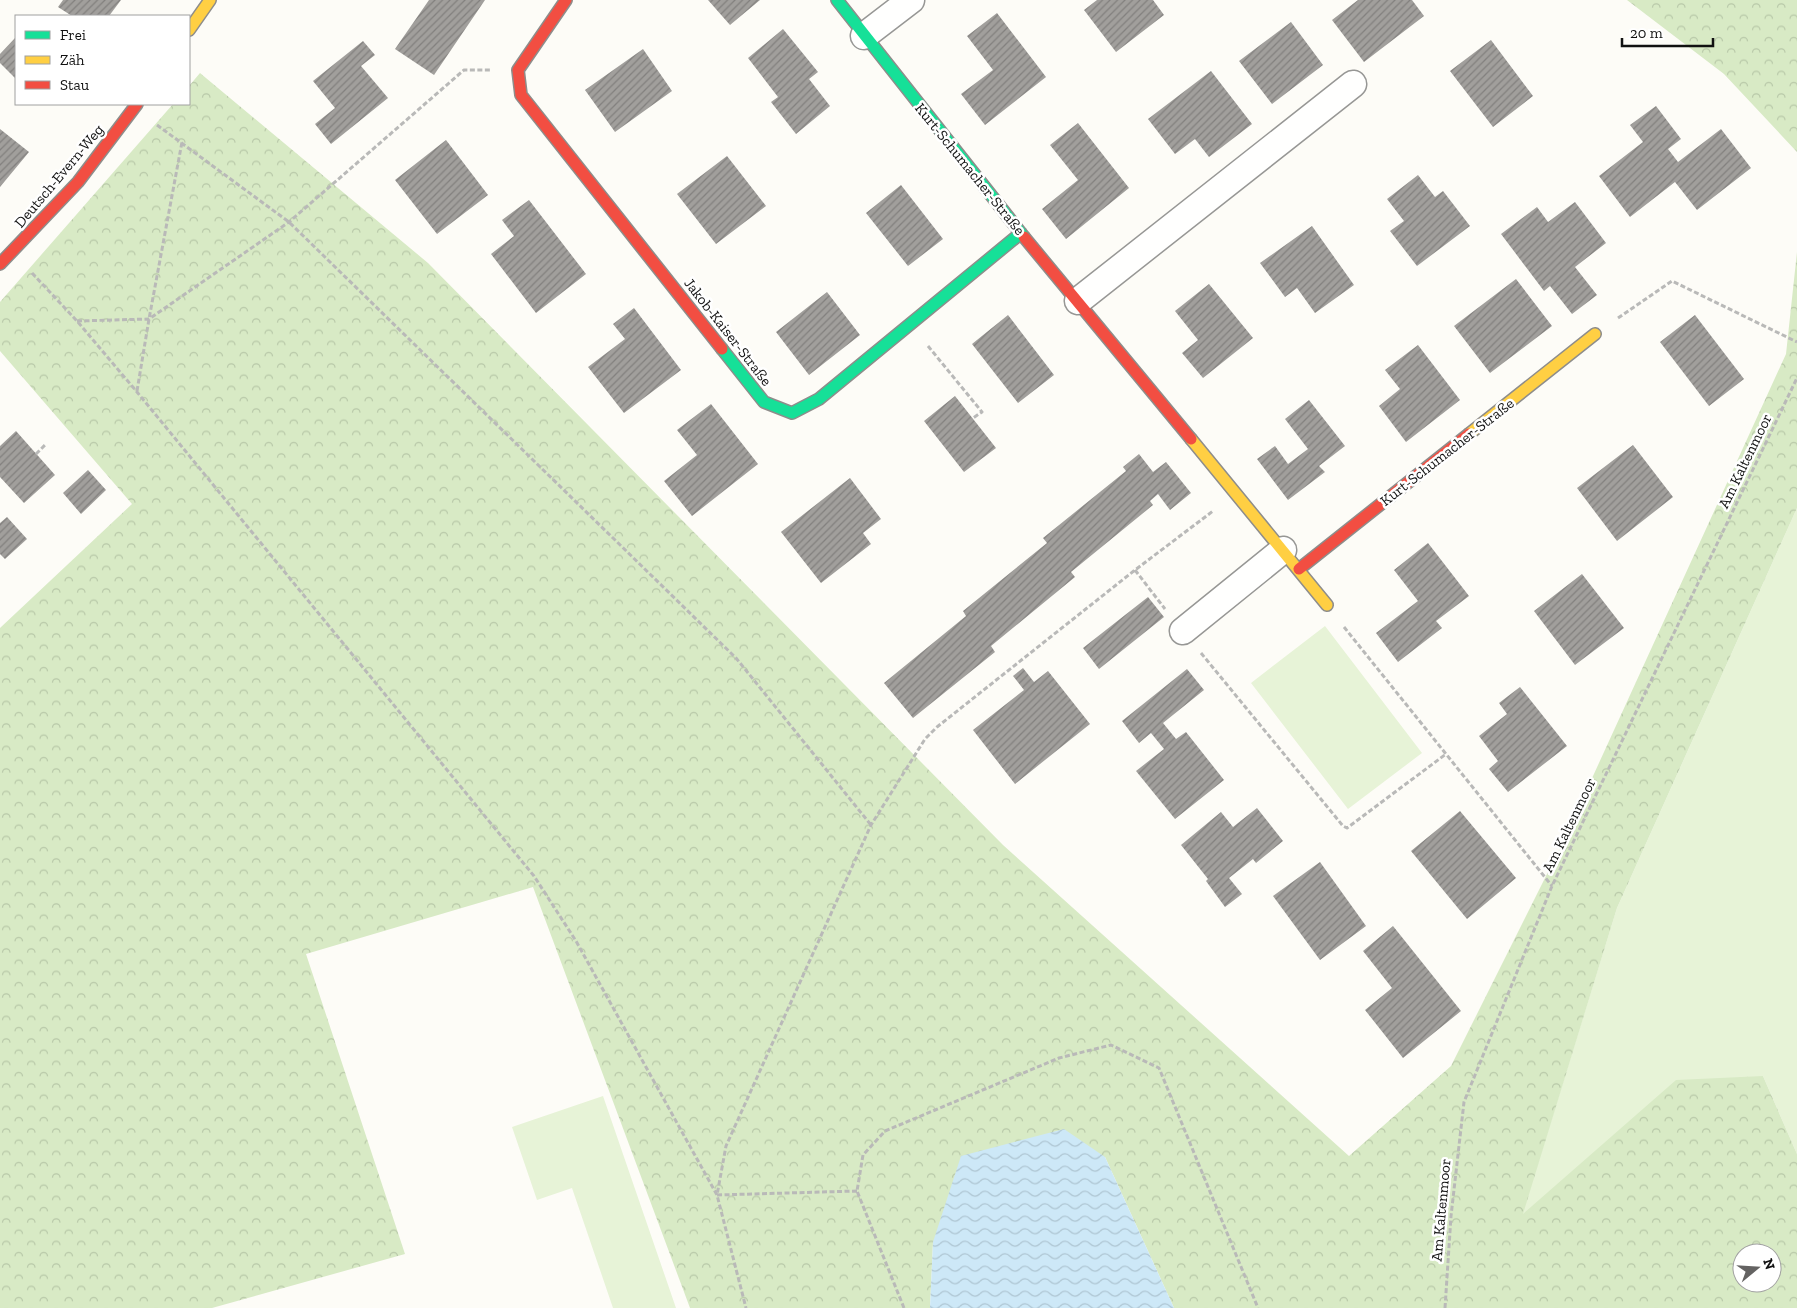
<svg xmlns="http://www.w3.org/2000/svg" width="1797" height="1308" font-family="'Zilla Slab',serif">
	<defs>
		<pattern id="forest-crowns" width="20" height="18" patternUnits="userSpaceOnUse" patternTransform="scale(1.25)"><rect width="20" height="18" fill="#d8eac5"/><path d="M2 6a3 3 0 1 1 6 0M12 15a3 3 0 1 1 6 0" fill="none" stroke="#b8c8a8"/></pattern>
		<pattern id="water-waves" width="16" height="10" patternUnits="userSpaceOnUse" patternTransform="scale(1.25)"><rect width="16" height="10" fill="#cde8f7"/><path d="M0 5q4-4 8 0t8 0" fill="none" stroke="#afc6d3"/></pattern>
		<pattern id="building-hatch" width="6" height="6" patternUnits="userSpaceOnUse" patternTransform="scale(1.25)"><rect width="6" height="6" fill="#a19f9c"/><path d="M-1 1l2-2M0 6l6-6M5 7l2-2" fill="none" stroke="#82807e"/></pattern>
	</defs>
	<rect width="100%" height="100%" fill="#fdfcf7"/>
	<!-- grass -->
	<path fill="#e7f3d7" d="M1797,508V1154L1763,1076L1522,1215L1617,908Z
		M1325,626L1422,753L1348,809L1251,683Z
		M603,1096L676,1308H613L572,1188L537,1200L512,1127Z"/>
	<!-- forest -->
	<path fill="url(#forest-crowns)" fill-rule="evenodd" d="M1627,0H1797V152L1724,74Z
		M200,73L428,263L1003,845L1349,1156L1451,1066L1561,846L1786,354L1797,252V508L1617,908L1523,1214L1676,1080L1763,1076L1797,1154V1308H1174L1105,1157L933,1242L930,1308H690L533,887L306,954L405,1254L212,1308H0V628L132,504L0,351V302L173,104H189V86ZM1742,1253H1772V1283H1742Z"/>
	<!-- water -->
	<path fill="url(#water-waves)" d="M1064,1129L1105,1157L1174,1308H930L933,1242L961,1156Z"/>
	<!-- building -->
	<path fill="url(#building-hatch)" d="M63,0H121L109,16H72L58,7Z
		M429,0H485L434,75L395,49Z
		M708,0H760L730,25Z
		M1097,0H1153L1164,15L1116,52L1084,10Z
		M1358,0H1412L1424,16L1364,62L1332,20Z
		M997,13L1046,77L985,125L961,94L993,70L967,36Z
		M1291,22L1323,65L1272,104L1239,61Z
		M783,29L818,72L809,79L830,106L796,134L771,102L778,97L748,58Z
		M16,37V79L0,63V54Z
		M1491,40L1533,96L1493,127L1450,71Z
		M363,41L375,55L361,66L388,98L331,144L315,124L335,108L313,81Z
		M643,49L672,91L615,132L585,90Z
		M1211,71L1252,124L1209,157L1195,139L1175,154L1148,119Z
		M1656,106L1681,139L1668,149L1678,162L1721,129L1751,168L1697,210L1675,182L1630,217L1599,176L1643,142L1630,125Z
		M1078,123L1129,188L1066,239L1042,209L1078,180L1050,145Z
		M0,129L29,152L0,187Z
		M446,140L488,195L437,234L395,180Z
		M727,156L766,206L716,244L677,194Z
		M1418,175L1435,197L1443,191L1470,226L1417,266L1390,231L1404,221L1387,199Z
		M901,185L943,239L908,266L866,213Z
		M529,200L586,274L536,313L491,254L514,236L502,220Z
		M1575,202L1606,243L1575,267L1597,295L1572,314L1550,286L1544,291L1501,234L1537,207L1548,222Z
		M1312,226L1354,285L1315,313L1297,288L1285,297L1260,263Z
		M1516,279L1552,326L1490,373L1454,326Z
		M1209,284L1253,338L1203,378L1182,353L1198,340L1175,311Z
		M827,292L860,335L809,375L776,332Z
		M634,308L681,370L624,413L588,367L625,339L613,324Z
		M1008,315L1054,375L1018,403L972,344Z
		M1695,315L1744,379L1709,406L1660,342Z
		M1418,345L1460,400L1406,442L1379,406L1400,389L1385,370Z
		M955,396L996,448L964,472L924,421Z
		M1309,400L1345,446L1319,466L1325,472L1288,500L1257,459L1275,446L1288,464L1308,449L1285,419Z
		M711,404L758,464L692,516L664,481L697,455L677,430Z
		M16,431L55,475L24,503L0,477V446Z
		M1633,445L1673,497L1617,541L1577,488Z
		M1139,454L1153,472L1166,462L1191,493L1170,510L1158,494L1150,501L1153,505L1071,572L1075,577L991,646L995,652L913,718L884,683L966,616L963,611L1047,543L1043,538L1126,471L1123,467Z
		M88,470L106,490L81,514L63,493Z
		M850,478L881,519L863,533L871,544L821,583L781,532Z
		M7,517L27,539L5,559L0,554V523Z
		M1428,543L1469,596L1436,621L1442,628L1398,662L1376,633L1418,601L1394,570Z
		M1582,574L1624,628L1575,665L1534,611Z
		M1148,597L1164,617L1099,669L1083,648Z
		M1023,668L1034,682L1048,671L1090,724L1015,784L973,730L1024,690L1013,676Z
		M1187,669L1204,690L1163,723L1176,739L1186,732L1224,780L1175,819L1136,771L1164,749L1151,733L1139,743L1122,721Z
		M1520,687L1567,746L1508,792L1489,769L1498,761L1479,736L1507,714L1499,703Z
		M1257,808L1283,841L1256,863L1253,859L1229,878L1242,894L1225,907L1206,881L1208,879L1181,845L1221,812L1233,827Z
		M1460,811L1516,878L1467,919L1411,851Z
		M1320,862L1366,926L1320,960L1273,896Z
		M1393,926L1461,1011L1403,1058L1365,1010L1392,988L1363,951Z"/>
	<g fill="none" stroke-linecap="round" stroke-linejoin="round">
		<!-- street casing -->
		<g stroke="#979795" stroke-width="29">
			<path id="street" d="M864,36L911,0
				M1078,301L1353,84
				M1183,631L1283,550"/>
		</g>
		<!-- fast casing -->
		<g stroke="#8e8d8b" stroke-width="14">
			<path id="fast" d="M837,0L1024,237
				M722,349L764,402L792,413L819,399L1021,233"/>
		</g>
		<!-- slow casing -->
		<g stroke="#8e8d8b" stroke-width="14">
			<path id="slow" d="M189,30L210,0
				M1469,434L1595,334
				M1191,439L1327,605"/>
		</g>
		<!-- jam casing -->
		<g stroke="#8e8d8b" stroke-width="14">
			<path id="jam" d="M566,0L518,70L521,95L722,349
				M1024,237L1191,439
				M0,264L78,182L137,104
				M1299,569L1469,434"/>
		</g>
		<!-- path -->
		<path stroke="#b9b9b8" stroke-width="3" stroke-dasharray="5 2.5" stroke-linecap="butt" d="M157,125L289,222L736,658L871,825
			M32,273L77,321L137,392L534,876L576,941L717,1195L746,1308
			M1618,318L1672,281L1797,342
			M77,321L149,319L289,222L464,70H490
			M928,346L982,412L973,418
			M137,391L149,319L182,142
			M36,454L46,444
			M1135,570L1165,609
			M1344,627L1552,886
			M1201,653L1343,826L1347,828L1446,754
			M857,1191L717,1195L726,1146L871,825L925,739L937,727L1135,570L1213,511
			M904,1308L857,1191L863,1155L885,1131L1059,1058L1111,1045L1159,1068L1258,1308
			M1445,1308L1451,1216L1464,1102L1552,886L1797,378"/>
		<!-- street -->
		<use href="#street" stroke="#fffffe" stroke-width="26"/>
		<!-- fast -->
		<use href="#fast" stroke="#16e098" stroke-width="11"/>
		<!-- slow -->
		<use href="#slow" stroke="#ffcf43" stroke-width="11"/>
		<!-- jam -->
		<use href="#jam" stroke="#f24e42" stroke-width="11"/>
	</g>
	<g text-anchor="middle" dominant-baseline="central" stroke-width="5" stroke-linejoin="round" paint-order="stroke">
		<!-- street labels -->
		<g font-size="15" fill="#111" stroke="#fff">
			<text transform="translate(970 169) rotate(51)">Kurt-Schumacher-Straße</text>
			<text transform="translate(59 176) rotate(-50)">Deutsch-Evern-Weg</text>
			<text transform="translate(728 332) rotate(52)">Jakob-Kaiser-Straße</text>
			<text transform="translate(1447 452) rotate(-38)">Kurt-Schumacher-Straße</text>
			<text transform="translate(1745 461) rotate(-64)">Am Kaltenmoor</text>
			<text transform="translate(1569 825) rotate(-64)">Am Kaltenmoor</text>
			<text transform="translate(1441 1210) rotate(-85)">Am Kaltenmoor</text>
		</g>
	</g>
	<!-- legend -->
	<rect x="15" y="15" width="175" height="90" fill="#ffffff" stroke="#a0a0a0"/>
	<rect x="25" y="31" width="25" height="8" fill="#16e098" stroke="#a0a0a0"/>
	<text x="60" y="40" font-size="15" fill="#111111">Frei</text>
	<rect x="25" y="56" width="25" height="8" fill="#ffcf43" stroke="#a0a0a0"/>
	<text x="60" y="65" font-size="15" fill="#111111">Zäh</text>
	<rect x="25" y="81" width="25" height="8" fill="#f24e42" stroke="#a0a0a0"/>
	<text x="60" y="90" font-size="15" fill="#111111">Stau</text>
	<!-- north arrow -->
	<g transform="translate(1757 1268) rotate(72)"><circle r="24" fill="#ffffff" stroke="#a0a0a0"/>
	<path d="M0-4L9 19L0 12L-9 19Z" fill="#646362"/>
	<text y="-8" font-size="14" font-weight="bold" text-anchor="middle" fill="#111111">N</text>
	</g>
	<!-- scale -->
	<path d="M1622 38v8h91v-8" fill="none" stroke="#111111" stroke-width="2.5"/>
	<text x="1630" y="38" font-size="15" fill="#111111" stroke="#ffffff" stroke-width="4" paint-order="stroke">20 m</text>
</svg>
